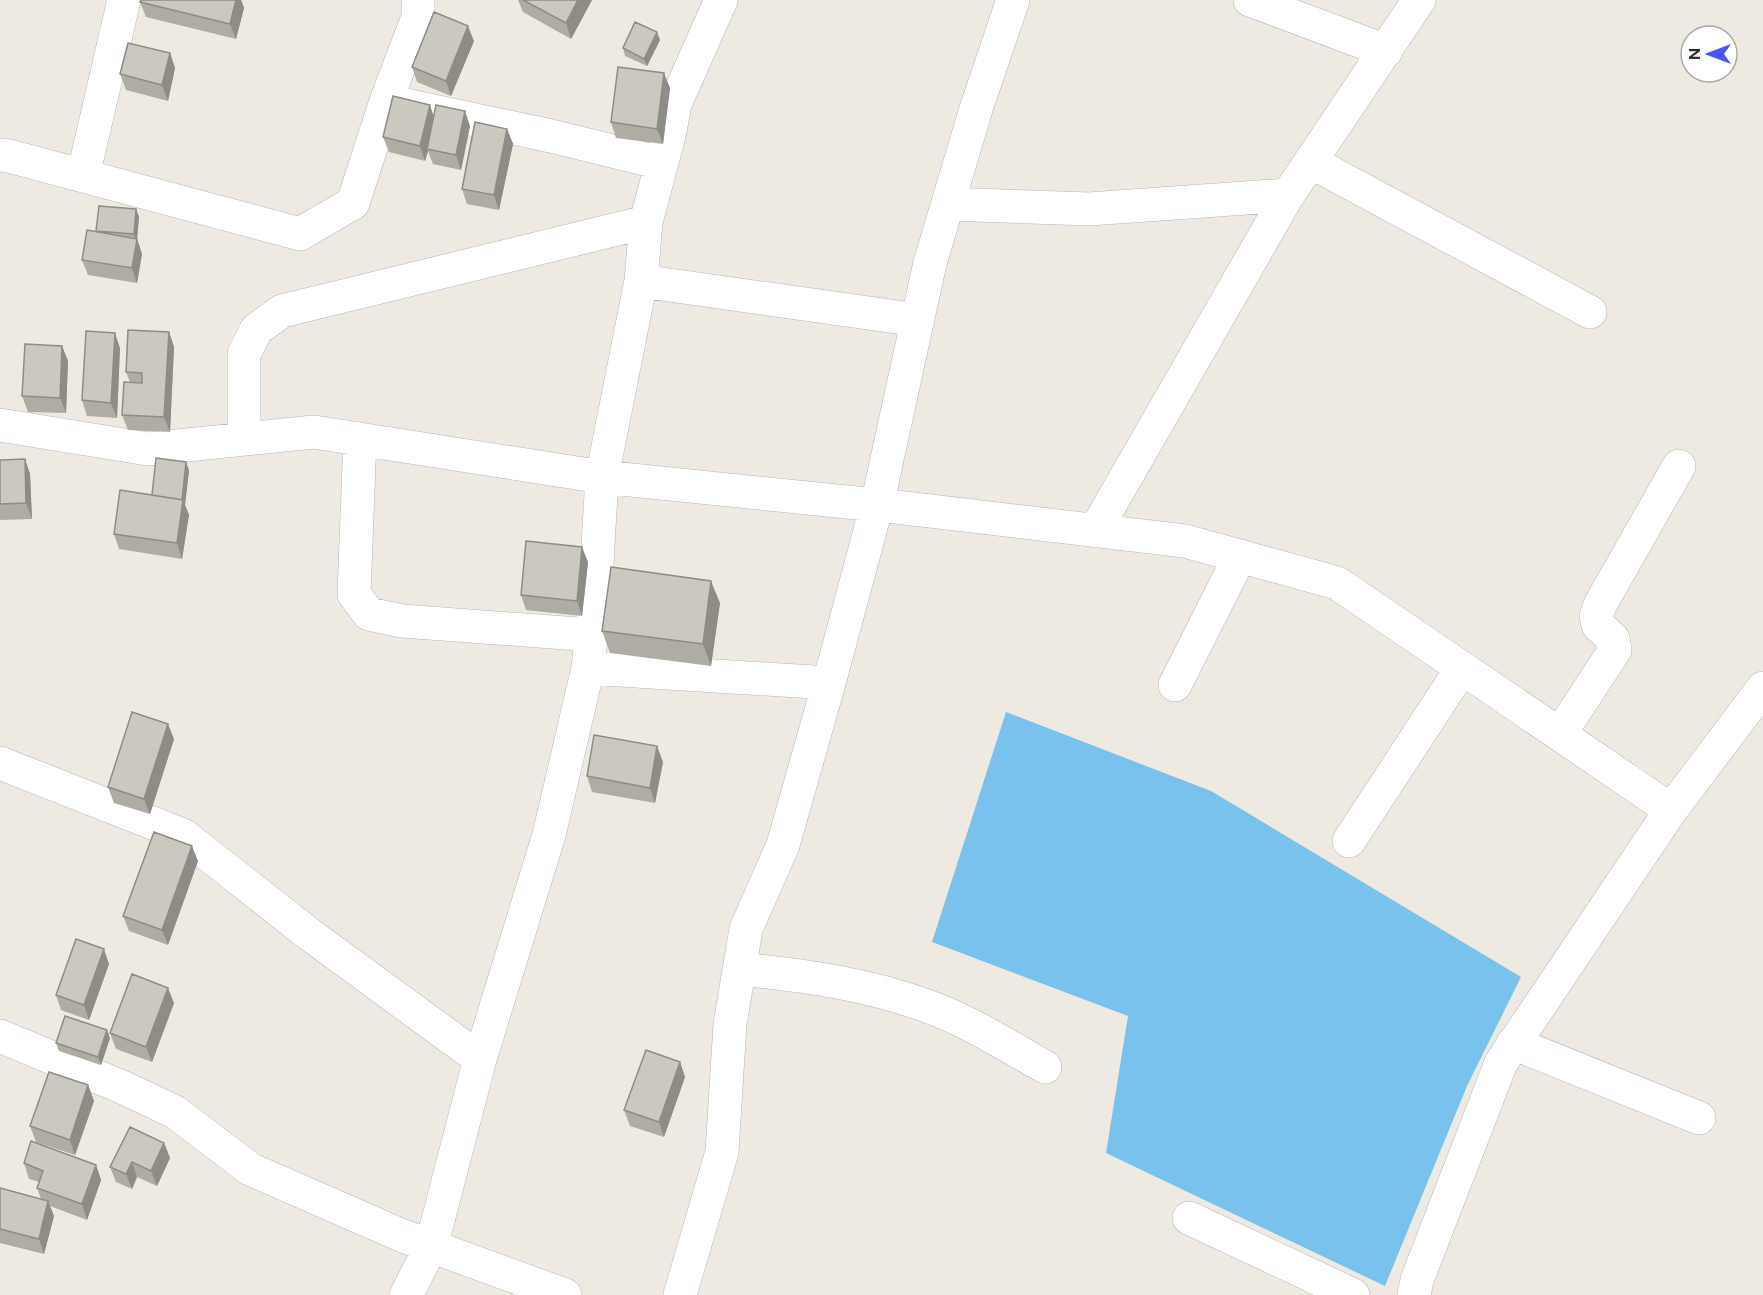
<svg xmlns="http://www.w3.org/2000/svg" width="1763" height="1295" font-family="Figtree,sans-serif">
	<rect width="100%" height="100%" fill="#efeae1"/>
	<!-- water -->
	<path fill="#78c2ed" d="M1006,712L1211,791L1521,977L1467,1086L1385,1286L1106,1153L1128,1016L932,942Z"/>
	<g fill="none" stroke-linecap="round" stroke-linejoin="round">
		<!-- minor casing -->
		<g stroke="#b4b6c0" stroke-width="34">
			<path id="minor" d="M1250,0L1386,51
				M386,101L418,17V0
				M0,155L9,156L300,234L353,203L386,101L551,136L661,163
				M1311,162L1590,312
				M83,176L124,0
				M948,204L1089,209L1288,195
				M641,281L918,320
				M0,425L148,449L314,432L602,477L896,507L1185,541L1337,583L1671,810L1501,1063L1417,1280L1414,1295
				M244,439V354L256,330L282,311L646,222
				M360,439L354,594L369,614L402,621L592,635
				M1095,531L1288,195L1419,0
				M588,668L829,683
				M1175,685L1240,556
				M1560,734L1615,650L1613,639L1598,625L1596,616L1601,603L1679,466
				M0,763L183,835L309,934L480,1059
				M1671,810L1763,688
				M1349,841L1462,668
				M739,969C803,975 867,984 927,1006C969,1021 1006,1045 1045,1067
				M0,1036L122,1087L175,1112L250,1169L403,1236L565,1295
				M1513,1043L1699,1118
				M1189,1218L1353,1295
				M406,1295L431,1247L480,1059L549,835L588,668L595,598L602,477L641,281L646,222L669,136L675,104L721,0
				M680,1295L722,1152L730,1024L746,929L783,845L829,683L877,505L930,263L976,109L1013,0"/>
		</g>
		<!-- minor -->
		<use href="#minor" stroke="#fff" stroke-width="33"/>
	</g>
	<!-- wall -->
	<path fill="#afaca4" d="M141,0H241L244,8L236,39L146,17L140,2Z
		M518,0H592L571,39L523,12Z
		M660,40L647,66L625,56L623,48Z
		M474,41L451,96L417,82L412,67Z
		M170,53L175,68L168,101L126,90L120,74Z
		M670,88L663,144L616,138L611,122Z
		M434,116L470,126L461,170L433,164L428,151L425,161L389,152L383,137Z
		M507,129L513,144L499,210L467,204L462,189Z
		M136,209L139,217L137,239L142,254L137,283L88,275L82,260L96,231Z
		M169,332L174,347L170,432L128,430L122,415L130,382L126,372Z
		M62,346L68,361L66,413L28,412L22,396Z
		M120,348L117,418L87,416L82,400Z
		M25,459L30,474L32,519L0,520V460Z
		M189,470L185,505L189,515L182,559L119,549L114,534L152,495Z
		M588,562L582,616L526,610L521,595Z
		M720,603L711,666L610,653L602,631Z
		M174,739L150,814L114,803L108,787Z
		M663,762L655,803L592,792L587,776Z
		M198,861L168,945L129,931L123,916Z
		M109,964L89,1020L61,1010L56,995Z
		M174,1003L152,1062L116,1049L110,1033Z
		M110,1038L101,1065L59,1051L56,1043Z
		M680,1062L685,1077L664,1137L630,1126L624,1110Z
		M88,1085L94,1101L75,1155L36,1142L30,1126Z
		M164,1143L170,1158L157,1186L137,1177L132,1189L116,1182L110,1167Z
		M24,1163L96,1165L101,1180L87,1220L50,1206L54,1216L44,1254L0,1243V1188L41,1199L37,1188L39,1182L29,1179Z"/>
	<!-- shaded-wall -->
	<path fill="#8e8c86" d="M236,0H241L244,8L236,39L230,24Z
		M578,0H592L571,39L566,23Z
		M468,26L474,41L451,96L446,81Z
		M657,32L660,40L647,66L644,59Z
		M170,53L175,68L168,101L162,85Z
		M664,73L670,88L663,144L657,129Z
		M430,105L435,120L427,149L428,151L425,161L420,146Z
		M465,111L470,126L461,170L456,155Z
		M507,129L513,144L499,210L494,195Z
		M136,209L139,217L137,239L142,254L137,283L132,268L136,241L134,234Z
		M169,332L174,347L170,432L164,417Z
		M115,333L120,348L117,418L111,403Z
		M62,346L68,361L66,413L60,398Z
		M25,459L30,474L32,519L26,503Z
		M186,462L189,470L185,505L189,515L182,559L177,543Z
		M582,547L588,562L582,616L577,601Z
		M711,581L720,603L711,666L703,644Z
		M168,724L174,739L150,814L144,799Z
		M657,746L663,762L655,803L650,788Z
		M192,846L198,861L168,945L162,930Z
		M104,949L109,964L89,1020L84,1005Z
		M168,988L174,1003L152,1062L146,1047Z
		M107,1030L110,1038L101,1065L98,1057Z
		M680,1062L685,1077L664,1137L659,1122Z
		M88,1085L94,1101L75,1155L70,1140Z
		M164,1143L170,1158L157,1186L151,1171Z
		M132,1162L137,1177L132,1189L126,1174Z
		M96,1165L101,1180L87,1220L82,1204Z
		M48,1201L54,1216L44,1254L39,1239Z"/>
	<!-- building -->
	<path fill="#cbc8bf" stroke="#8e8c86" stroke-width="1.5" d="M141,0H236L230,24L140,2Z
		M523,0H578L566,23Z
		M434,12L468,26L446,81L412,67Z
		M635,22L657,32L644,59L623,48Z
		M128,43L170,53L162,85L120,74Z
		M618,67L664,73L657,129L611,122Z
		M393,96L430,105L420,146L383,137Z
		M436,105L465,111L456,155L427,149Z
		M475,122L507,129L494,195L462,189Z
		M99,206L136,209L134,234L96,231Z
		M87,230L137,239L132,268L82,260Z
		M128,330L169,332L164,417L122,415L124,382L142,383V373L126,372Z
		M86,331L115,333L111,403L82,400Z
		M25,344L62,346L60,398L22,396Z
		M156,458L186,462L182,500L152,495Z
		M25,459L26,503L0,504V460Z
		M120,490L183,500L177,543L114,534Z
		M526,541L582,547L577,601L521,595Z
		M611,567L711,581L703,644L602,631Z
		M132,712L168,724L144,799L108,787Z
		M594,735L657,746L650,788L587,776Z
		M154,832L192,846L162,930L123,916Z
		M76,939L104,949L84,1005L56,995Z
		M132,974L168,988L146,1047L110,1033Z
		M65,1016L107,1030L98,1057L56,1043Z
		M646,1050L680,1062L659,1122L624,1110Z
		M49,1072L88,1085L70,1140L30,1126Z
		M130,1127L164,1143L151,1171L132,1162L126,1174L110,1167Z
		M31,1141L96,1165L82,1204L37,1188L43,1171L24,1163Z
		M0,1188L48,1201L39,1239L0,1229Z"/>
	<!-- north arrow -->
	<g transform="translate(1709 54) rotate(270)"><circle r="28" fill="#ffffff" stroke="#ababab" stroke-width="1.5"/>
	<path d="M0-4.5L10 22L0 15L-10 22Z" fill="#4755f6"/>
	<text y="-9" font-size="16" font-weight="bold" text-anchor="middle" fill="#2e2e2e">N</text>
	</g>
</svg>
